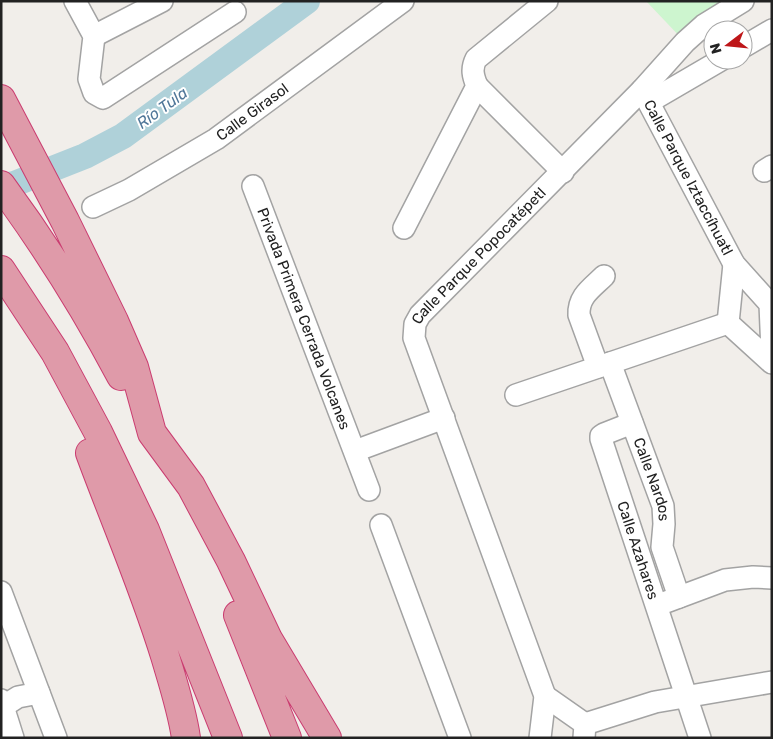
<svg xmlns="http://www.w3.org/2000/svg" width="773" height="739" font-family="Rubik,sans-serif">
	<rect width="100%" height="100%" fill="#f1eeea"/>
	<!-- park -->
	<path fill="#cdf5cf" d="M646,1H743L685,42Z"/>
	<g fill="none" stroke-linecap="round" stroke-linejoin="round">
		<!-- river -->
		<path stroke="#afd1d9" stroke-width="26" d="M1,186L14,184L85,156L123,136L307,1"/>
		<!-- minor casing -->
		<g stroke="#a3a3a3" stroke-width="24">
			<g id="minor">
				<path d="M75,1L94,36L89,79L94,93L103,98L235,12"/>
				<path d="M94,36L162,1"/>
				<path d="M743,47L772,30"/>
				<path d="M477,86L563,172"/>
				<path id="s1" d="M642,90L734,264L770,304L772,352"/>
				<path d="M649,102L721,60"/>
				<path d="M764,171L772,166"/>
				<path id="s2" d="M253,186L369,490"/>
				<path id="s3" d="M93,207L129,190L216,139L403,1"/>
				<path d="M404,228L477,86C473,76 471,69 476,59L547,1"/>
				<path d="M734,264L728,323L772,363"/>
				<path id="s4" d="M610,363L663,506L664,524L662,547L679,597"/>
				<path d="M598,367L579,315C578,296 592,288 604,276"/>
				<path d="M516,395L728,323"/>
				<path id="s5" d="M632,423L604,434L601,436V439L700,738"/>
				<path d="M355,451L444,418"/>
				<path d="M381,525L460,738"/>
				<path d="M1,592L56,738"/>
				<path d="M666,602L725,580L753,577L772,578"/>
				<path d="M545,696L585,724L584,738"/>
				<path d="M1,700L13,738"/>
				<path d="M4,706L18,697L39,693"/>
				<path d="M585,724L655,702L772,682"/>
				<path id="s6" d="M540,738L545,696L414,338L415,324L420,315L642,90L685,42L704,25L743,1"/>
			</g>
		</g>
		<!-- highway casing -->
		<g stroke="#ca3c70" stroke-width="30">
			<path id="highway" d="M1,99L65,221L114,321L134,367L152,433L191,486L231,561L268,639L327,738
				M1,185C46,246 86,310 121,376
				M1,270L55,352L98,432L145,530L228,738
				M90,453C115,521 144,587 165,656C173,683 182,710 186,738
				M238,615L287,738"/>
		</g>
		<!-- minor -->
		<use href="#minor" stroke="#fff" stroke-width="21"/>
		<!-- highway -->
		<use href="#highway" stroke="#df9aa9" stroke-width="28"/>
	</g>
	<g text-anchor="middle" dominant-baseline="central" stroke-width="4" stroke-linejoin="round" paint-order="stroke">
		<!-- street labels -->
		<g font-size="15" fill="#222" stroke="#fff">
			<text stroke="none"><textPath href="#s3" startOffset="186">Calle Girasol</textPath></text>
			<text stroke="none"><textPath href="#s1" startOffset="99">Calle Parque Iztaccíhuatl</textPath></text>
			<text stroke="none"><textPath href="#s6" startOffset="531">Calle Parque Popocatépetl</textPath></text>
			<text stroke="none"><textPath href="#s2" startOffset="142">Privada Primera Cerrada Volcanes</textPath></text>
			<text stroke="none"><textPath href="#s4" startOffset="124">Calle Nardos</textPath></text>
			<text stroke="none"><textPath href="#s5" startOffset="154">Calle Azahares</textPath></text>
		</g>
		<!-- water labels -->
		<g font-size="16" font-style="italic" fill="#507799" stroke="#fff">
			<text transform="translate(162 108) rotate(-36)">Río Tula</text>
		</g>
	</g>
	<!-- border -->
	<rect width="773" height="739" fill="none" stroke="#222222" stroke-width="5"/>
	<!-- north arrow -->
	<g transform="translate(728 45) rotate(254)"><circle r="24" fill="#ffffff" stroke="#a7a7a7"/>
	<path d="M0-4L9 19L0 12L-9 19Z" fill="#be1619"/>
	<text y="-8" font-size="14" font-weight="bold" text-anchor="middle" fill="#222222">N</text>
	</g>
</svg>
